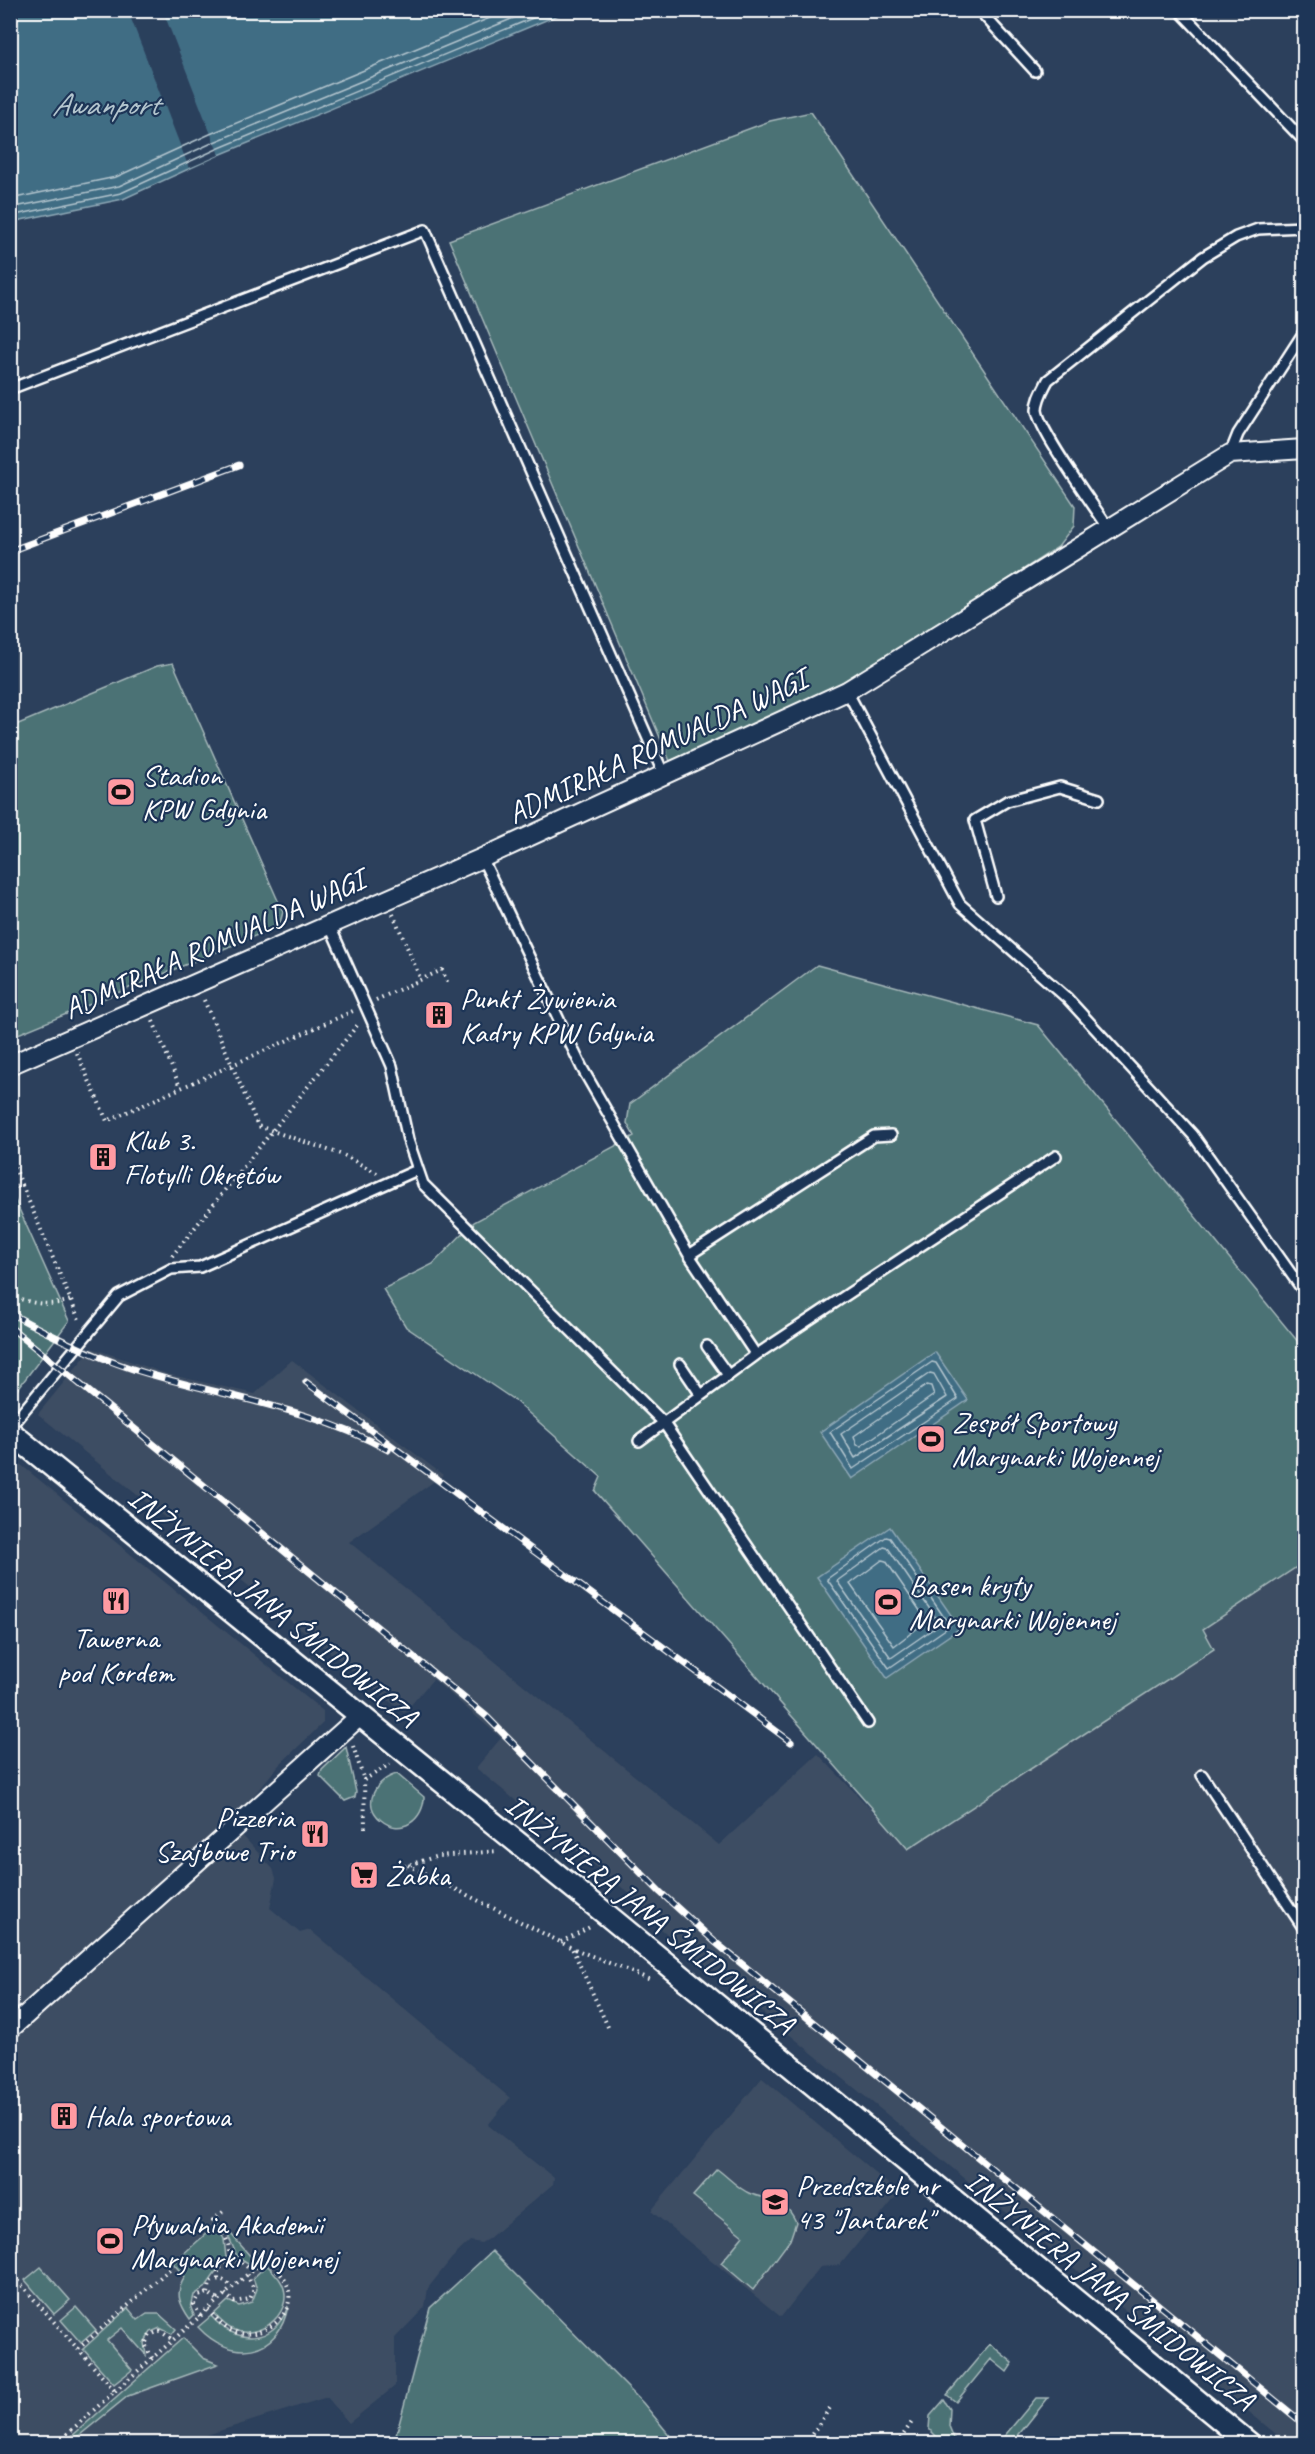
<svg xmlns="http://www.w3.org/2000/svg" width="1315" height="2454" font-family="Caveat,sans-serif">
	<rect width="100%" height="100%" fill="#2c405c"/>
	<filter id="ink" filterUnits="userSpaceOnUse"><feTurbulence type="fractalNoise" baseFrequency=".0167" numOctaves="2"/><feDisplacementMap in="SourceGraphic" scale="12" xChannelSelector="R" yChannelSelector="G"/><feConvolveMatrix kernelMatrix="1 2 1 2 8 2 1 2 1" color-interpolation-filters="sRGB"/></filter>
	<g filter="url(#ink)">
		<!-- built -->
		<path fill="#3e4d63" d="M92,1348L167,1374L255,1394L292,1360L443,1475L349,1542L719,1845L818,1754L909,1849L1214,1648L1202,1629L1304,1562V2443H1287L627,1901L631,1895L476,1768L501,1738L433,1679L404,1713L38,1414Z
			M10,1456L323,1711V1723L278,1766L231,1823L273,1869L276,1878L270,1908L300,1933L310,1930L510,2098L488,2125L554,2178L553,2184L488,2239L481,2243L470,2241L452,2258L428,2288L425,2307L395,2338V2386L349,2423L327,2397L181,2443H11Z
			M762,2078L899,2193L840,2265L820,2267L781,2317L651,2211Z"/>
		<!-- green -->
		<path fill="#4c7275" stroke="#a6b8ba" stroke-width="1.5" d="M811,112L1075,506L1074,526L1058,547L928,631L817,697L670,761L449,240L770,121Z
			M173,663L283,912L279,926L11,1037V727L157,666Z
			M817,965L1038,1025L1304,1349V1562L1203,1629L1214,1649L908,1849L595,1491L601,1477L514,1400L406,1327L383,1289L433,1264L474,1222L634,1136L627,1123L630,1104Z
			M11,1191L69,1321L11,1398H10Z
			M346,1747L356,1792L355,1797L345,1801L320,1776L322,1770Z
			M397,1774L424,1797C424,1819 401,1837 381,1820C361,1804 376,1779 397,1774Z
			M717,2169C727,2176 739,2190 751,2194C773,2201 785,2198 796,2222L790,2240L753,2290L721,2263L743,2236L693,2196Z
			M216,2225L224,2239L226,2258L205,2288L194,2295L191,2308L194,2315L190,2319C180,2305 174,2293 185,2277L173,2263Z
			M224,2226L251,2257L257,2253L260,2257L251,2265L237,2256Z
			M492,2251L643,2403L676,2443H394L430,2308Z
			M267,2265C271,2270 277,2275 280,2280C299,2309 260,2343 232,2329C225,2326 219,2319 214,2314L228,2301L239,2306L252,2302L257,2289L253,2278Z
			M41,2267L70,2300L54,2314L25,2280Z
			M288,2306C279,2357 231,2363 198,2327L211,2316C236,2345 274,2346 288,2306Z
			M76,2307L96,2330L81,2343L61,2320Z
			M128,2308L138,2320L147,2314H159L176,2329L172,2334L160,2328L151,2332L144,2343L146,2355L122,2328L107,2340L132,2370L114,2384L83,2349Z
			M183,2338L203,2358L218,2364L128,2396L70,2443H64Z
			M990,2344L1013,2363L1007,2372L991,2359L956,2402L947,2395Z
			M1036,2398H1048L1012,2443H1006L1002,2439Z
			M944,2400L950,2409L949,2426L956,2443H943L929,2429L930,2416Z"/>
		<!-- water -->
		<path fill="#416d84" stroke="#8da7b5" stroke-width="1.5" d="M11,11H568L219,155L123,199L11,222Z
			M935,1352L968,1400L852,1479L820,1432Z
			M890,1527L960,1628L887,1678L817,1577Z"/>
		<!-- pier -->
		<path fill="#2c405c" d="M128,11H163L219,155L189,168Z"/>
		<g fill="none" stroke-linecap="round" stroke-linejoin="round">
			<!-- shore -->
			<path stroke="#b3c5ce" stroke-width="1.5" d="M10,199L116,177L210,134L509,10
				M10,208L119,186L214,142L533,10
				M10,216L121,193L217,149L552,10
				M932,1362L936,1363L958,1399L853,1469L830,1432Z
				M930,1373L934,1374L947,1397L855,1458L841,1434Z
				M927,1385L931,1386L934,1395L861,1446L857,1445L854,1436Z
				M886,1537L890,1538L950,1626L889,1668L827,1579Z
				M884,1547L888,1548L940,1624L891,1658L837,1581Z
				M882,1560L886,1561L927,1621L894,1646L850,1584Z"/>
			<!-- service casing -->
			<g stroke="#fff" stroke-width="14">
				<path id="service" d="M979,10L1035,71
					M1179,10L1304,141
					M10,389L425,230L664,775
					M1230,454L1238,434L1304,332
					M1109,529C1095,507 1039,431 1037,410C1037,399 1043,390 1048,380L1203,257L1236,237L1258,229L1304,227
					M847,691L960,904L1067,998L1193,1135L1304,1292
					M482,858L582,1068L689,1255L756,1355
					M996,896L975,820L1007,801L1060,787L1099,799
					M329,924L392,1066L408,1140L423,1184L663,1422L868,1723
					M689,1255L874,1136L891,1135
					M707,1346L728,1375
					M680,1364L701,1395
					M10,1427L119,1296L171,1269L200,1267L417,1170
					M639,1441L756,1355L1056,1156
					M1202,1775L1304,1929"/>
			</g>
			<!-- minor casing -->
			<g stroke="#fff" stroke-width="22">
				<path id="minor" d="M10,1065L482,858L847,691L1230,454L1304,449
					M10,2029L360,1716"/>
			</g>
			<!-- tertiary casing -->
			<g stroke="#fff" stroke-width="26">
				<path id="tertiary" d="M10,1432L612,1919L1250,2444"/>
			</g>
			<!-- path -->
			<path stroke="#fff" stroke-width="4" stroke-dasharray="1.5 4.5" stroke-linecap="butt" d="M393,914L421,980
				M204,1000L258,1126L343,1155L377,1173
				M376,1000L442,970L448,984
				M153,1021L180,1087
				M77,1053L107,1121L353,1011
				M10,1156L22,1185L10,1189
				M22,1185L80,1322
				M172,1256L359,1023
				M10,1295C32,1304 48,1307 71,1300
				M353,1746L364,1780
				M365,1828L364,1780L390,1764
				M408,1865L572,1948
				M399,1868L438,1856L498,1851
				M561,1942L590,1927
				M608,2027L572,1948L651,1980
				M223,2212L213,2220C225,2232 232,2245 228,2262
				M10,2272L115,2391L56,2444
				M218,2279V2270L226,2263L240,2261L252,2271
				M208,2293L210,2283C219,2276 226,2280 232,2288
				M225,2294L234,2302L250,2299L254,2289L247,2275
				M208,2310C215,2317 222,2327 232,2331C262,2343 303,2312 285,2280C280,2272 271,2265 265,2259
				M200,2316L194,2304L198,2296L208,2293L218,2300
				M78,2349L171,2268
				M152,2358L145,2344L150,2335L160,2331L173,2340
				M115,2391L273,2252
				M805,2444L832,2405
				M897,2444L912,2422"/>
			<!-- service -->
			<use href="#service" stroke="#1d3557" stroke-width="9"/>
			<!-- minor -->
			<use href="#minor" stroke="#1d3557" stroke-width="18"/>
			<!-- tertiary -->
			<use href="#tertiary" stroke="#1d3557" stroke-width="21"/>
			<!-- rail casing -->
			<g stroke="#fff" stroke-width="7">
				<path id="rail" d="M10,551L239,465
					M10,1313C55,1338 100,1360 149,1374C231,1398 313,1409 388,1450
					M10,1327L486,1716L660,1892L715,1942L1304,2424
					M306,1382L791,1742"/>
			</g>
			<!-- rail -->
			<use href="#rail" stroke="#1d3557" stroke-width="4.5" stroke-dasharray="14" stroke-linecap="butt"/>
		</g>
	</g>
	<!-- icons -->
	<defs>
		<g id="stadium-square" transform="scale(1.5)"><rect x="-9" y="-9" width="18" height="18" rx="4" fill="#ff9aa2" stroke="#1d3557"/><path d="M0-5a6.5 5 0 1 0 0 10a6.5 5 0 1 0 0-10ZM-3.5-1.8h7v3.6h-7Z" fill="#111"/></g>
		<g id="building-square" transform="scale(1.5)"><rect x="-9" y="-9" width="18" height="18" rx="4" fill="#ff9aa2" stroke="#1d3557"/><path d="M-4-6H4V6H1V3H-1V6H-4ZM-2.5-4.3h1.7v1.8h-1.7ZM.8-4.3h1.7v1.8H.8ZM-2.5-1h1.7V.8h-1.7ZM.8-1h1.7V.8H.8Z" fill="#111"/></g>
		<g id="restaurant-square" transform="scale(1.5)"><rect x="-9" y="-9" width="18" height="18" rx="4" fill="#ff9aa2" stroke="#1d3557"/><path d="M-5-6h1v4h1v-4h1v4h1v-4h1v5L-1.5 .5V6h-2V.5L-5-1ZM5-6V6H3V1.5H1.5Q1.5-4 5-6Z" fill="#111"/></g>
		<g id="supermarket-square" transform="scale(1.5)"><rect x="-9" y="-9" width="18" height="18" rx="4" fill="#ff9aa2" stroke="#1d3557"/><path d="M-6-5.5h2.5l.6 2H6L4.5 2H-2.5L-4.4-4H-6ZM-1.5 3.2a1.3 1.3 0 1 0 .1 0ZM3 3.2a1.3 1.3 0 1 0 .1 0Z" fill="#111"/></g>
		<g id="school-square" transform="scale(1.5)"><rect x="-9" y="-9" width="18" height="18" rx="4" fill="#ff9aa2" stroke="#1d3557"/><path d="M0-5L7-2L0 1L-7-2ZM-4 1L0 2.5L4 1V4Q0 6-4 4Z" fill="#111"/></g>
	</defs>
	<g fill-rule="evenodd">
		<use href="#stadium-square" x="121" y="792"/>
		<use href="#building-square" x="439" y="1015"/>
		<use href="#building-square" x="103" y="1157"/>
		<use href="#stadium-square" x="931" y="1439"/>
		<use href="#restaurant-square" x="116" y="1601"/>
		<use href="#stadium-square" x="888" y="1602"/>
		<use href="#restaurant-square" x="315" y="1834"/>
		<use href="#supermarket-square" x="364" y="1875"/>
		<use href="#building-square" x="64" y="2116"/>
		<use href="#school-square" x="775" y="2202"/>
		<use href="#stadium-square" x="110" y="2241"/>
	</g>
	<g text-anchor="middle" dominant-baseline="central" stroke-width="4.5" stroke-linejoin="round" paint-order="stroke">
		<!-- street labels -->
		<g font-size="30" fill="#fff" stroke="#1d3557">
			<text transform="translate(657 746) rotate(-25)">ADMIRAŁA ROMUALDA WAGI</text>
			<text transform="translate(214 944) rotate(-24)">ADMIRAŁA ROMUALDA WAGI</text>
			<text transform="translate(273 1607) rotate(39)">INŻYNIERA JANA ŚMIDOWICZA</text>
			<text transform="translate(650 1914) rotate(39)">INŻYNIERA JANA ŚMIDOWICZA</text>
			<text transform="translate(1110 2290) rotate(39)">INŻYNIERA JANA ŚMIDOWICZA</text>
		</g>
		<!-- poi labels -->
		<g font-size="30" fill="#fff" stroke="#1d3557" text-anchor="start">
			<text x="142" y="775">Stadion<tspan x="142" dy="34">KPW Gdynia</tspan></text>
			<text x="460" y="998">Punkt Żywienia<tspan x="460" dy="34">Kadry KPW Gdynia</tspan></text>
			<text x="124" y="1140">Klub 3.<tspan x="124" dy="34">Flotylli Okrętów</tspan></text>
			<text x="952" y="1422">Zespół Sportowy<tspan x="952" dy="34">Marynarki Wojennej</tspan></text>
			<text x="909" y="1585">Basen kryty<tspan x="909" dy="34">Marynarki Wojennej</tspan></text>
			<text x="116" y="1638" text-anchor="middle">Tawerna<tspan x="116" dy="34">pod Kordem</tspan></text>
			<text x="294" y="1817" text-anchor="end">Pizzeria<tspan x="294" dy="34">Szajbowe Trio</tspan></text>
			<text x="385" y="1875">Żabka</text>
			<text x="85" y="2116">Hala sportowa</text>
			<text x="796" y="2185">Przedszkole nr<tspan x="796" dy="34">43 "Jantarek"</tspan></text>
			<text x="131" y="2224">Pływalnia Akademii<tspan x="131" dy="34">Marynarki Wojennej</tspan></text>
		</g>
		<!-- water labels -->
		<g font-size="32" font-style="italic" fill="#b3c5ce" stroke="#1d3557">
			<text x="105" y="104">Awanport</text>
		</g>
	</g>
	<!-- margin -->
	<rect width="1315" height="2454" fill="none" stroke="#1d3557" stroke-width="36"/>
	<rect x="18" y="18" width="1279" height="2418" fill="none" stroke="#fff" stroke-width="2" filter="url(#ink)"/>
</svg>
